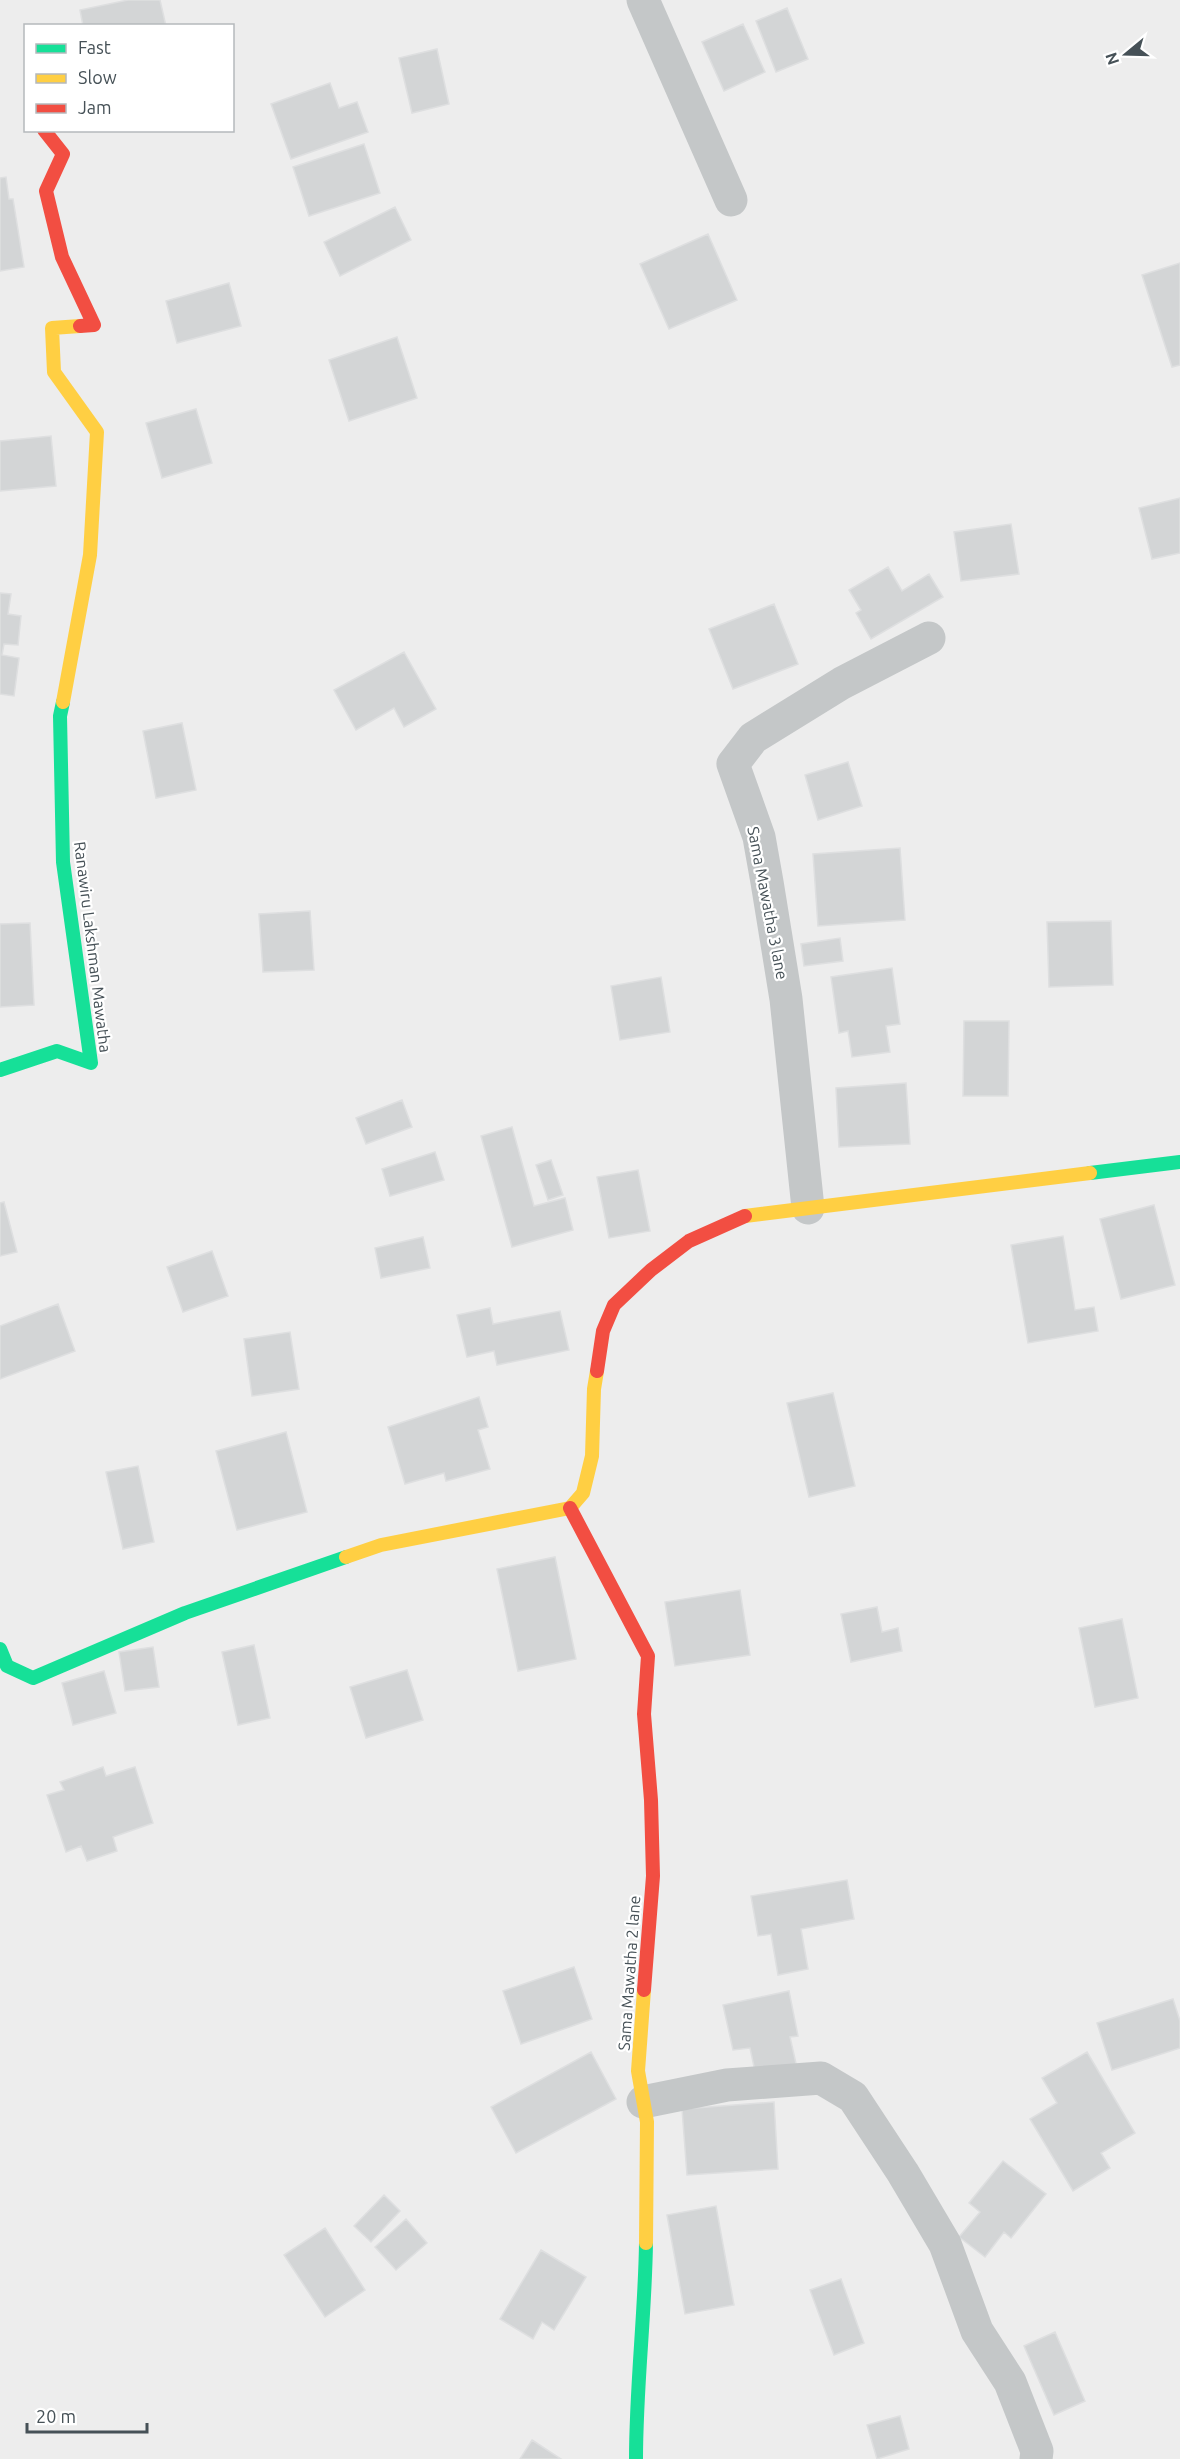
<svg xmlns="http://www.w3.org/2000/svg" width="1180" height="2459" font-family="Ubuntu,sans-serif">
	<rect width="100%" height="100%" fill="#ededed"/>
	<!-- building -->
	<path fill="#d3d5d6" stroke="#dedfe0" stroke-width="1.5" d="M128,0H160L166,26H83L80,10Z
		M787,8L808,59L776,72L756,21Z
		M743,24L765,72L724,91L702,42Z
		M437,49L449,104L412,113L399,58Z
		M330,83L339,108L357,102L368,132L291,159L271,104Z
		M364,144L380,193L309,216L293,167Z
		M6,177L9,199H13L24,267L0,271V178Z
		M395,207L411,240L340,276L324,242Z
		M708,234L737,300L669,329L640,264Z
		M1180,263V365L1172,367L1142,275Z
		M229,283L241,326L177,343L166,301Z
		M397,337L417,398L349,421L329,360Z
		M196,409L212,463L162,478L146,423Z
		M51,436L56,486L0,491V441Z
		M1180,498V553L1152,559L1139,508Z
		M1011,524L1019,574L961,581L954,532Z
		M888,567L902,591L929,574L943,597L871,639L856,613L861,610L849,590Z
		M0,593L11,594L8,614L21,616L18,645L4,644L2,655L19,658L14,696L0,694Z
		M774,604L798,664L733,689L709,629Z
		M404,652L436,709L404,727L394,708L356,730L334,690Z
		M182,723L196,790L156,798L143,731Z
		M848,762L862,806L818,820L805,775Z
		M900,848L905,920L818,926L813,854Z
		M310,911L314,970L263,972L259,914Z
		M1111,921L1113,985L1049,987L1047,922Z
		M30,923L34,1005L0,1007V924Z
		M840,938L843,961L804,966L801,944Z
		M892,968L900,1024L886,1026L890,1052L852,1057L848,1031L839,1033L831,977Z
		M661,977L670,1032L620,1040L611,986Z
		M964,1021H1009L1008,1096H963Z
		M906,1083L910,1144L839,1147L836,1088Z
		M402,1100L412,1127L366,1144L356,1118Z
		M512,1127L534,1206L565,1198L573,1230L512,1247L481,1136Z
		M435,1152L444,1180L390,1196L382,1169Z
		M551,1160L563,1195L548,1200L536,1165Z
		M638,1170L650,1231L609,1238L597,1177Z
		M4,1202L17,1252L0,1256V1203Z
		M1154,1205L1175,1285L1121,1299L1100,1219Z
		M1063,1236L1075,1310L1094,1307L1098,1331L1028,1343L1011,1245Z
		M423,1237L430,1268L381,1278L375,1248Z
		M212,1251L228,1296L183,1312L167,1267Z
		M58,1304L75,1351L0,1379V1326Z
		M490,1308L493,1324L560,1311L569,1350L497,1365L494,1351L467,1357L457,1315Z
		M290,1332L299,1389L252,1396L244,1339Z
		M833,1393L855,1486L809,1497L787,1403Z
		M479,1397L488,1427L478,1430L490,1469L446,1481L444,1473L405,1484L388,1427Z
		M286,1432L307,1512L237,1530L216,1451Z
		M138,1466L154,1542L123,1549L106,1472Z
		M555,1557L576,1659L518,1671L497,1569Z
		M740,1590L750,1655L675,1666L665,1602Z
		M877,1607L882,1632L898,1628L902,1651L851,1662L841,1614Z
		M1122,1619L1138,1698L1095,1707L1079,1628Z
		M254,1645L270,1718L238,1725L222,1652Z
		M153,1647L159,1687L125,1691L119,1652Z
		M407,1670L423,1720L366,1738L350,1687Z
		M104,1671L116,1713L73,1725L62,1683Z
		M103,1767L106,1776L135,1767L153,1823L113,1837L117,1851L87,1861L81,1846L66,1852L47,1795L64,1790L60,1782Z
		M847,1880L854,1919L801,1929L808,1969L778,1975L771,1934L758,1936L751,1896Z
		M574,1967L592,2019L521,2044L503,1991Z
		M789,1991L798,2036L790,2037L797,2068L756,2076L750,2048L733,2050L723,2005Z
		M1173,1999L1180,2021V2048L1112,2070L1097,2023Z
		M591,2052L616,2099L516,2153L491,2107Z
		M1087,2052L1135,2133L1101,2153L1110,2168L1073,2191L1030,2119L1057,2103L1042,2078Z
		M774,2102L778,2169L687,2175L682,2109Z
		M1003,2161L1046,2194L1011,2238L1004,2232L985,2257L959,2237L980,2212L969,2203Z
		M384,2195L400,2211L371,2242L354,2226Z
		M716,2206L734,2305L685,2314L667,2215Z
		M406,2219L427,2243L396,2270L375,2247Z
		M325,2228L365,2290L325,2317L284,2255Z
		M541,2250L586,2277L554,2330L542,2322L533,2339L500,2319Z
		M841,2279L864,2343L834,2355L810,2290Z
		M1055,2332L1085,2401L1054,2415L1024,2346Z
		M900,2416L909,2449L877,2459L867,2425Z
		M532,2440L561,2459H520Z"/>
	<g fill="none" stroke-linecap="round" stroke-linejoin="round">
		<!-- street -->
		<path stroke="#c4c7c8" stroke-width="33" d="M643,0L731,200
			M808,1208L786,999L767,882L759,837L733,764L753,738L842,683L929,638
			M643,2102L727,2085L821,2078L853,2097L903,2173L945,2244L977,2331L1010,2382L1037,2451L1036,2459"/>
		<!-- fast -->
		<path stroke="#16e098" stroke-width="14" d="M0,1070L57,1051L91,1063L63,862L60,716L63,702
			M1090,1173L1180,1162
			M0,1649L7,1666L33,1678L185,1613L346,1557
			M636,2459C636,2387 645,2315 646,2243"/>
		<!-- slow -->
		<path stroke="#ffcf43" stroke-width="14" d="M63,702L90,555L97,432L54,372L52,328L80,326
			M745,1216L1090,1173
			M346,1557L381,1545L570,1508L583,1493L592,1456L594,1389L597,1371
			M644,1990L638,2071L647,2122L646,2243"/>
		<!-- jam -->
		<path stroke="#f24e42" stroke-width="14" d="M44,130L63,154L46,191L62,257L94,325L80,326
			M597,1371L603,1331L614,1305L651,1270L689,1241L745,1216
			M570,1508L648,1656L644,1714L651,1800L653,1876L644,1990"/>
	</g>
	<g text-anchor="middle" dominant-baseline="central" stroke-width="4.5" stroke-linejoin="round" paint-order="stroke">
		<!-- street labels -->
		<g font-size="16" fill="#465157" stroke="#fff">
			<text transform="translate(768 903) rotate(79)">Sama Mawatha 3 lane</text>
			<text transform="translate(93 947) rotate(83)">Ranawiru Lakshman Mawatha</text>
			<text transform="translate(629 1973) rotate(-86)">Sama Mawatha 2 lane</text>
		</g>
	</g>
	<!-- legend -->
	<rect x="24" y="24" width="210" height="108" fill="#ffffff" stroke="#b5b9bc" stroke-width="1.5"/>
	<rect x="36" y="44" width="30" height="9" fill="#16e098" stroke="#b5b9bc" stroke-width="1.5"/>
	<text x="78" y="54" font-size="18" fill="#465157">Fast</text>
	<rect x="36" y="74" width="30" height="9" fill="#ffcf43" stroke="#b5b9bc" stroke-width="1.5"/>
	<text x="78" y="84" font-size="18" fill="#465157">Slow</text>
	<rect x="36" y="104" width="30" height="9" fill="#f24e42" stroke="#b5b9bc" stroke-width="1.5"/>
	<text x="78" y="114" font-size="18" fill="#465157">Jam</text>
	<!-- north arrow -->
	<g transform="translate(1126 54) rotate(251)" stroke="#ffffff" stroke-width="4.5" paint-order="stroke">
	<path d="M0-4.5L10 22L0 15L-10 22Z" fill="#465157"/>
	<text y="-9" font-size="16" font-weight="bold" text-anchor="middle" fill="#465157">N</text>
	</g>
	<!-- scale -->
	<path d="M27 2423v9h120v-9" fill="none" stroke="#465157" stroke-width="3"/>
	<text x="36" y="2423" font-size="18" fill="#465157" stroke="#ffffff" stroke-width="4.5" paint-order="stroke">20 m</text>
</svg>
